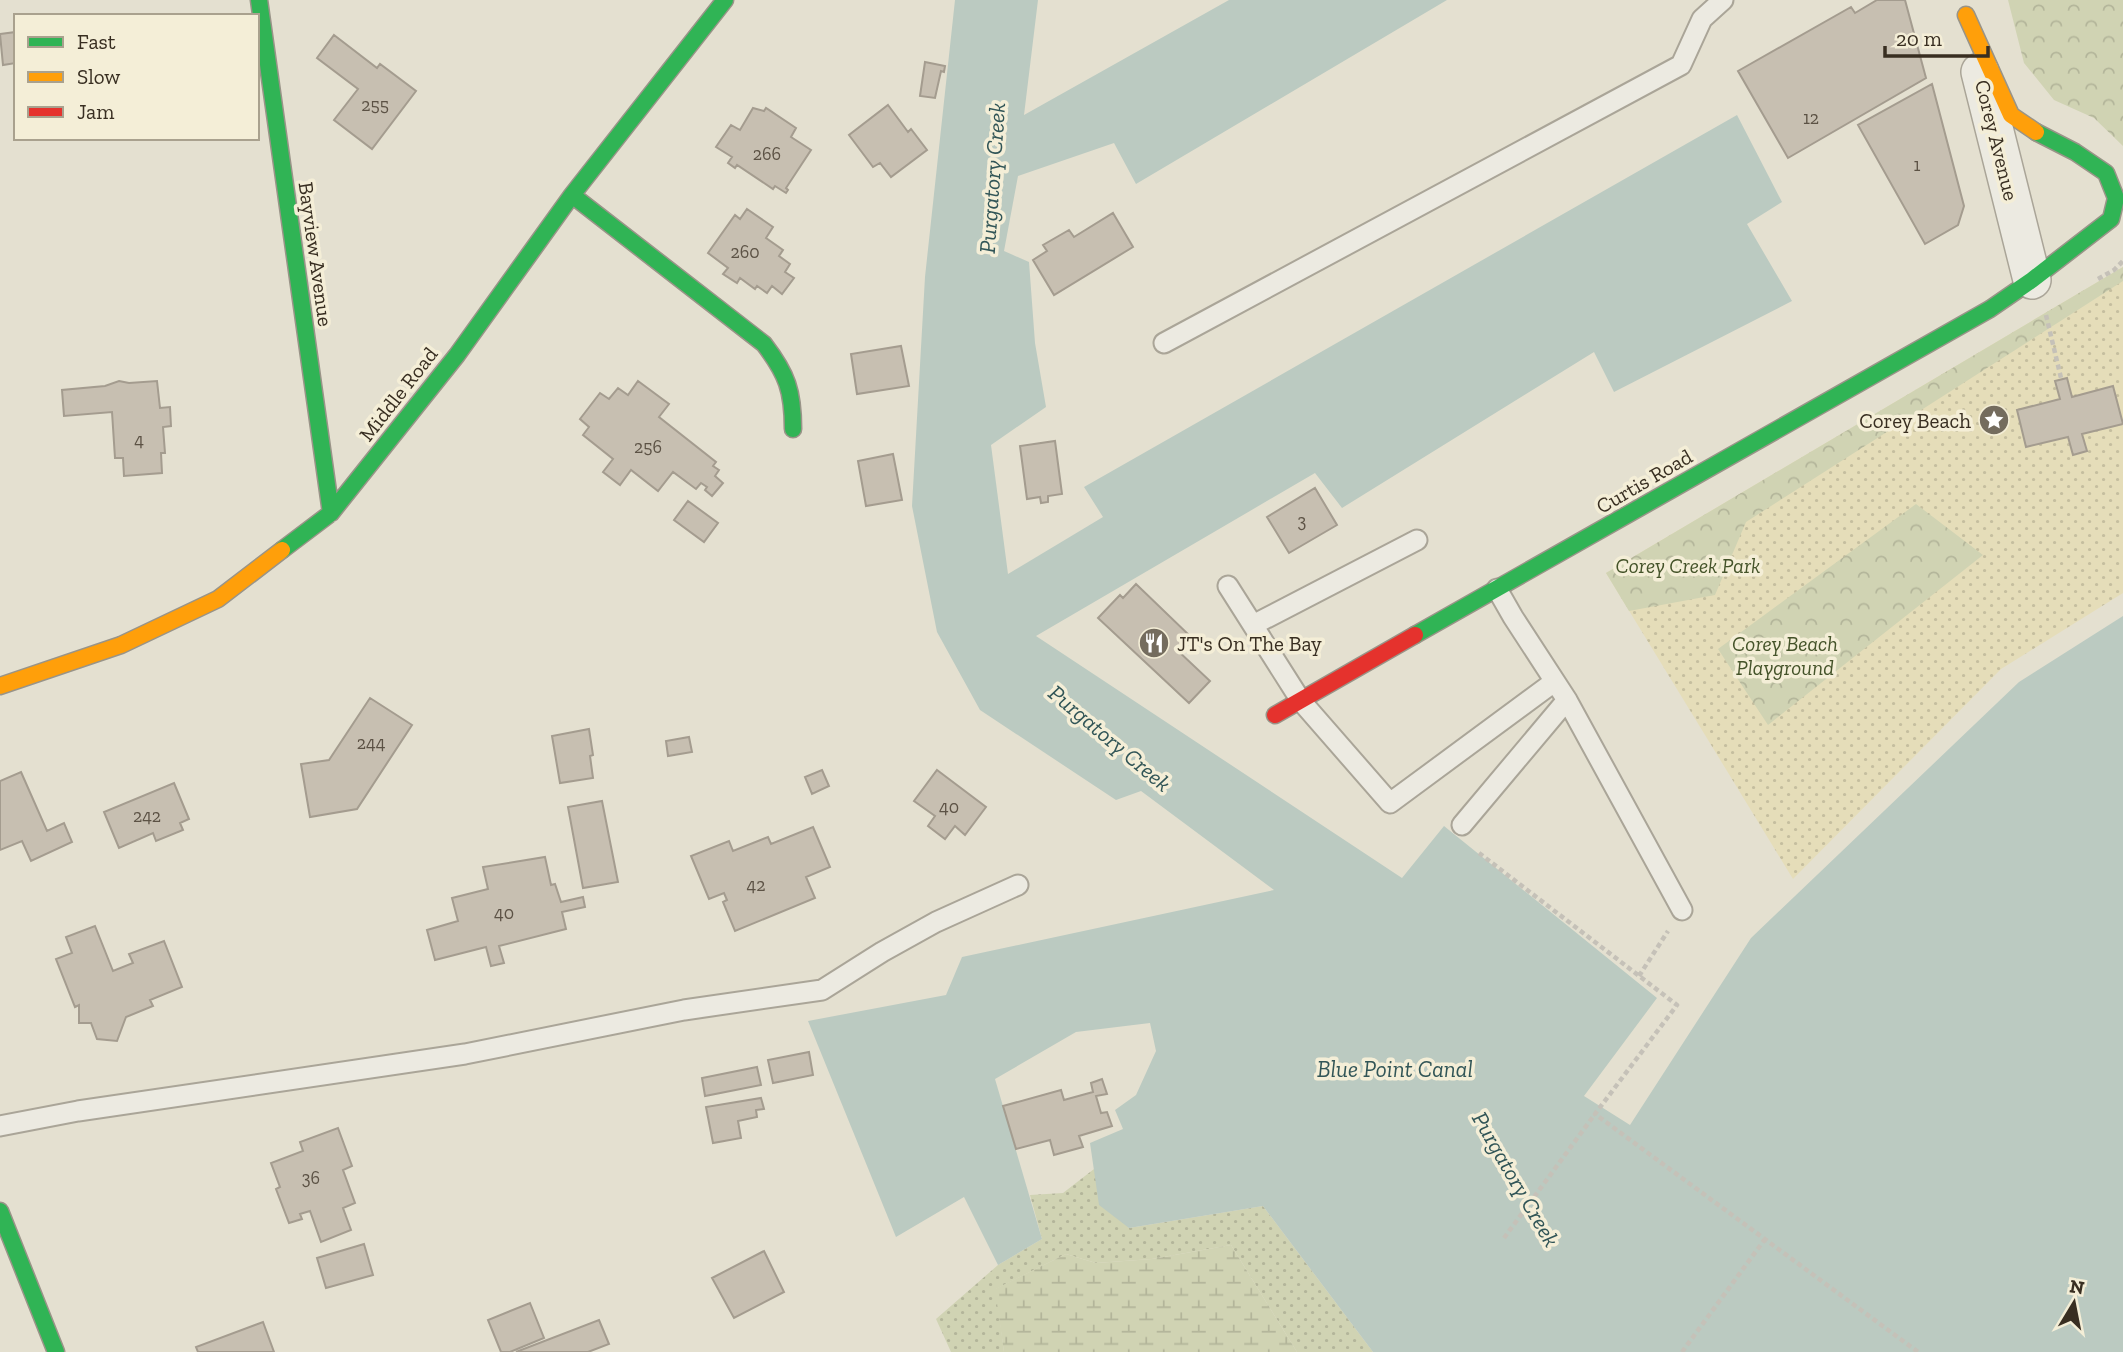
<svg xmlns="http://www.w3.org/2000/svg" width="2123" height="1352" font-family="'Zilla Slab',serif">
	<defs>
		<pattern id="grass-dots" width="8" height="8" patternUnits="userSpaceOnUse" patternTransform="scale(1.75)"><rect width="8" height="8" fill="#d0d3b3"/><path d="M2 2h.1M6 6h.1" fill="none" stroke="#b3b59a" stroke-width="1.8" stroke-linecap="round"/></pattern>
		<pattern id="wetland-marsh" width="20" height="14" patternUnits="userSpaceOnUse" patternTransform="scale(1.75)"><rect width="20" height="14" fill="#d0d3b3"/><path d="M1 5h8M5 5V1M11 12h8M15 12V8" fill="none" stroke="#b3b59a"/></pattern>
		<pattern id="sand-dots" width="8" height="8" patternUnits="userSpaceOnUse" patternTransform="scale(1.75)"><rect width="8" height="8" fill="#e5ddb9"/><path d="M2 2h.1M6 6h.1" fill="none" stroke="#c5be9f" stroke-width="1.8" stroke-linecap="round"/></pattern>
		<pattern id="park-crowns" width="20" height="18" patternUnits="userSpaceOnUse" patternTransform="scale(1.75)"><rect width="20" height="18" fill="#d0d3b3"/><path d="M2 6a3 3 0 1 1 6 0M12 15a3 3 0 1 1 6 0" fill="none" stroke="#b3b59a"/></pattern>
	</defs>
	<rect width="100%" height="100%" fill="#e4e0d0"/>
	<!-- grass -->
	<path fill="url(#grass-dots)" d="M1094,1169L1129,1228L1263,1206L1373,1352H1297L1231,1245L1152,1259L1096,1263L1066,1254L996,1289L1004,1352H951L936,1319L998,1265L1042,1239L1030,1195L1063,1193Z"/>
	<!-- wetland -->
	<path fill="url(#wetland-marsh)" d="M1231,1245L1297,1352H1004L995,1289L1066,1254L1096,1263L1152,1259Z"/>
	<!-- sand -->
	<path fill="url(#sand-dots)" d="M2123,267V593L2001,669L1793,879L1606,573Z"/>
	<!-- park -->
	<path fill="url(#park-crowns)" d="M2008,0H2123V146L2094,118L2054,100L2024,63Z
		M2123,267V281L1746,522L1715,595L1629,611L1606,573Z
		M1916,504L1983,555L1768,725L1718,649Z"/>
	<!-- water -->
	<path fill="#bbcac1" d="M955,0H1038L1024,115L1229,0H1447L1136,184L1114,143L1018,176L1004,251L1029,262L1035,343L1046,407L991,445L1008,574L1103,517L1084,487L1737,115L1782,202L1747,224L1792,301L1614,392L1594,352L1342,508L1315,473L1036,636L1402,878L1444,826L1657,998L1584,1096L1630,1125L1751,938L2019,682L2123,616V1352H1373L1263,1206L1129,1228L1099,1205L1090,1143L1123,1129L1115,1110L1136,1095L1156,1051L1150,1023L1076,1032L995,1079L1042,1239L998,1265L964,1197L896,1237L808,1021L946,995L962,957L1274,890L1141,791L1116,800L980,710L937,632L912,506L925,277Z"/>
	<!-- building -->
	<path fill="#c7bfb1" stroke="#a49c8f" stroke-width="2" d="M1877,0H1905L1926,78L1788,158L1738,71L1851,7L1855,13Z
		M16,32V63L3,65L0,34Z
		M334,35L377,68L380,64L416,91L372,149L334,120L358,89L317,58Z
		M925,62L945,66L944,72L941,71L935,98L920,96Z
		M1932,84L1964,206L1958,225L1925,244L1858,125Z
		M888,105L908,132L911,129L927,150L891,177L880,163L873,167L849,135Z
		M753,108L764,111L766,108L796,128L791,137L811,150L786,188L788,190L786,193L775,186L773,189L737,165L735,168L728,163L732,157L716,147L731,125L740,130Z
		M747,209L773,227L766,238L783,250L779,256L790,264L785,272L794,278L782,294L772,286L767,293L757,286L755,289L740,278L737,283L723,274L728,268L708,253L735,215L740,219Z
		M1113,213L1133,247L1054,295L1033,260L1047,251L1043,245L1069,230L1074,237Z
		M901,346L909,386L857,394L851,354Z
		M2067,378L2072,397L2113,386L2123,424L2082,434L2087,451L2073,455L2068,437L2026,447L2017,410L2060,399L2055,381Z
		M119,381L129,383L157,381L160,408L170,407L171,426L163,427L165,453H161L162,473L124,476L123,458H115L112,412L64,416L62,390L105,386Z
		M638,381L669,404L659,417L716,462L713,466L719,470L715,476L723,483L712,496L705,490L707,487L701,483L696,489L673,472L658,491L631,470L620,485L603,472L613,459L583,435L589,427L580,419L600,393L609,399L618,388L628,395Z
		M1055,441L1062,494L1048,496V502L1041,503L1040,497L1027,499L1020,446Z
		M893,454L902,500L866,506L858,461Z
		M1315,488L1337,525L1289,553L1267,517Z
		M688,501L718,523L704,542L674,520Z
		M1136,584L1190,636L1177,650L1210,681L1189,703L1098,618L1120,595L1123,598Z
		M370,698L412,725L357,809L310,817L301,764L329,760Z
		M589,729L593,755L590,756L593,778L560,783L552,736Z
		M689,737L692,752L668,756L666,741Z
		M822,770L829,786L812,794L805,777Z
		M937,770L986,807L965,835L955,826L945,839L928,826L935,816L914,801Z
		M21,772L47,831L64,823L72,842L31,861L22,841L0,850V781Z
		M174,783L189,819L180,823L183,830L156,841L153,833L119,848L104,812Z
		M602,801L618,882L583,888L568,807Z
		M813,827L830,867L806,877L815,898L735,931L723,902L727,900L724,893L709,899L691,856L729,841L733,851L768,837L771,844Z
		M545,857L551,885L555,884L561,902L583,897L585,907L562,912L566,929L499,946L504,963L491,966L486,947L435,960L427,930L458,921L452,898L488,889L483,867Z
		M95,926L113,971L133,963L129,954L164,941L182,987L150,1000L153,1006L126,1017L117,1041L97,1039L91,1023H79V1005L75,1007L56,959L72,953L66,937Z
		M809,1052L813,1075L773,1083L768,1060Z
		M757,1067L761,1085L705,1096L702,1078Z
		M1102,1079L1107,1094L1096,1096L1101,1113L1107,1112L1112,1126L1079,1136L1083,1147L1054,1155L1050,1140L1016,1149L1003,1106L1061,1090L1064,1100L1093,1092L1091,1083Z
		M761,1098L764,1109L756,1110L757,1117L738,1121L741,1138L713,1143L706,1107Z
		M338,1128L352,1166L343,1170L355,1203L343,1208L351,1230L321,1242L310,1211L300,1214L302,1219L289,1223L276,1189L280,1187L271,1163L303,1151L300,1142Z
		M364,1244L373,1275L326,1288L317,1258Z
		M764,1251L784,1292L734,1318L712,1278Z
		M530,1303L544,1338L510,1352H501L488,1320Z
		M599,1320L609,1344L588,1352H516Z
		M263,1322L274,1352H198L196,1347Z"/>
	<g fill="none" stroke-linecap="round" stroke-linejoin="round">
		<!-- lane casing -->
		<g stroke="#aaa598" stroke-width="23">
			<path id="lane" d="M1164,343L1681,65L1702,19L1723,0
				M1228,586L1301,701L1390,803L1554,682
				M1497,589L1513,617L1567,700L1682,910
				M1253,625L1417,540
				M1462,825L1567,700
				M0,1126L78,1111L465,1054L684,1010L822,990L882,952L936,922L1018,885"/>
		</g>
		<!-- street casing -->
		<g stroke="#aaa598" stroke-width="40">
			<path id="street" d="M1980,72L2032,280"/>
		</g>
		<!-- fast casing -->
		<g stroke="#999488" stroke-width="19">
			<path id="fast" d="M259,0L331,513
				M572,195L764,344C787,374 793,391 793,429
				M282,550L331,513L457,355L572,195L725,0
				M1415,635L1990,309L2032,280L2111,219L2116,198L2106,173L2075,152L2036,132
				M0,1211L56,1352"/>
		</g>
		<!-- slow casing -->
		<g stroke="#999488" stroke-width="19">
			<path id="slow" d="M1966,15L2011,115L2036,132
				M0,686L121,645L218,599L282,550"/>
		</g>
		<!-- jam casing -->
		<g stroke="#999488" stroke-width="19">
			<path id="jam" d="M1275,715L1415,635"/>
		</g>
		<!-- path -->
		<path stroke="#c5c1b8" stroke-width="4.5" stroke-dasharray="5 3.5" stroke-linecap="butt" d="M2098,279L2114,270L2123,261
			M2046,315L2061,378
			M1479,853L1677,1005L1595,1114L1918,1352
			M1639,976L1668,931
			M1504,1238L1595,1114
			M1682,1352L1765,1239"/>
		<!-- lane -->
		<use href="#lane" stroke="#eceae1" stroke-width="19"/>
		<!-- street -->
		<use href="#street" stroke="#eceae1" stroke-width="37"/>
		<!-- fast -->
		<use href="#fast" stroke="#30b455" stroke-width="16"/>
		<!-- slow -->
		<use href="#slow" stroke="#ff9f0a" stroke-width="16"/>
		<!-- jam -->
		<use href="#jam" stroke="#e5322d" stroke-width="16"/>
	</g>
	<!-- icons -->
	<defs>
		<g id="sight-disc" transform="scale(1.575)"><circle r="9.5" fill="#746c5e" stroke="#f4eed7"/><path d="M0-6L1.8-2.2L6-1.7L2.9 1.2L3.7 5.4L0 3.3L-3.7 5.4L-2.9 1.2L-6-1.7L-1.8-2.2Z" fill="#fff"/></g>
		<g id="restaurant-disc" transform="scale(1.575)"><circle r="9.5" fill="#746c5e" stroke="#f4eed7"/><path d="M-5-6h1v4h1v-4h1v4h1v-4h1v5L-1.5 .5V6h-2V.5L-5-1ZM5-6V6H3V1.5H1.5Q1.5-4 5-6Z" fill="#fff"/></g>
	</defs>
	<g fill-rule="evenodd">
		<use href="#sight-disc" x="1994" y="420"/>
		<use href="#restaurant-disc" x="1154" y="643"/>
	</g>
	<g text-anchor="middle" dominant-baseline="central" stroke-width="7" stroke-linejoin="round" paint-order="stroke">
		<!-- number labels -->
		<g font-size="18" fill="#5c5245">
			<text x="375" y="105">255</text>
			<text x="1811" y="118">12</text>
			<text x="767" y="154">266</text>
			<text x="1917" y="165">1</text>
			<text x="745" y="252">260</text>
			<text x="139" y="440">4</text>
			<text x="648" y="447">256</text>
			<text x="1302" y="521">3</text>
			<text x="371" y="743">244</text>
			<text x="949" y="807">40</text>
			<text x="147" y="816">242</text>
			<text x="756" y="885">42</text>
			<text x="504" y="913">40</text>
			<text x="311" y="1178">36</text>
		</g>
		<!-- street labels -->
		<g font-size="21" fill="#382e21" stroke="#f4eed7">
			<text transform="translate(1997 140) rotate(76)">Corey Avenue</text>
			<text transform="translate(316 254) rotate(82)">Bayview Avenue</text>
			<text transform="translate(398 394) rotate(-52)">Middle Road</text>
			<text transform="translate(1644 481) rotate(-30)">Curtis Road</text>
		</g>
		<!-- poi labels -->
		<g font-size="21" fill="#382e21" stroke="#f4eed7" text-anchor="end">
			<text x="1971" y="420">Corey Beach</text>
			<text x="1177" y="643" text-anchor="start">JT's On The Bay</text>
		</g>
		<!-- park labels -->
		<g font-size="21" font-style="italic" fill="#445329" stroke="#f4eed7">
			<text x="1688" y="565">Corey Creek Park</text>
			<text x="1785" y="643">Corey Beach<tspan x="1785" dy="24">Playground</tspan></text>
		</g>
		<!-- water labels -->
		<g font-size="23" font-style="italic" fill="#315557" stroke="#f4eed7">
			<text transform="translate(992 178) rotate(-86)">Purgatory Creek</text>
			<text transform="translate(1110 738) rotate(40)">Purgatory Creek</text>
			<text x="1395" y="1069">Blue Point Canal</text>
			<text transform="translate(1516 1179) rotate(60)">Purgatory Creek</text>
		</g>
	</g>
	<!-- legend -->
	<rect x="14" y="14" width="245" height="126" fill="#f4eed7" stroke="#a9a18e" stroke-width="2"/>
	<rect x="28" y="37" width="35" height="10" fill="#30b455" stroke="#a9a18e" stroke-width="2"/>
	<text x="77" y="49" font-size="21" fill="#382e21">Fast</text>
	<rect x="28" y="72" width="35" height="10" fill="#ff9f0a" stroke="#a9a18e" stroke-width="2"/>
	<text x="77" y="84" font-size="21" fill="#382e21">Slow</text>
	<rect x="28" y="107" width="35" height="10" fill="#e5322d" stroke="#a9a18e" stroke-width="2"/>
	<text x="77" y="119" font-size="21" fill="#382e21">Jam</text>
	<!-- north arrow -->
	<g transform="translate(2074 1303) rotate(10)" stroke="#f4eed7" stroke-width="5" paint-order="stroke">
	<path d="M0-5L12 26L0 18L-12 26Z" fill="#382e21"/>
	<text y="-10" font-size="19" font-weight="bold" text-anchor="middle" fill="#382e21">N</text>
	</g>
	<!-- scale -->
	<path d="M1885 46v10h103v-10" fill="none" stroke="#382e21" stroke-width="3.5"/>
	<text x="1896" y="46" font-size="21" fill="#382e21" stroke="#f4eed7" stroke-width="5" paint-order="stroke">20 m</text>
</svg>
